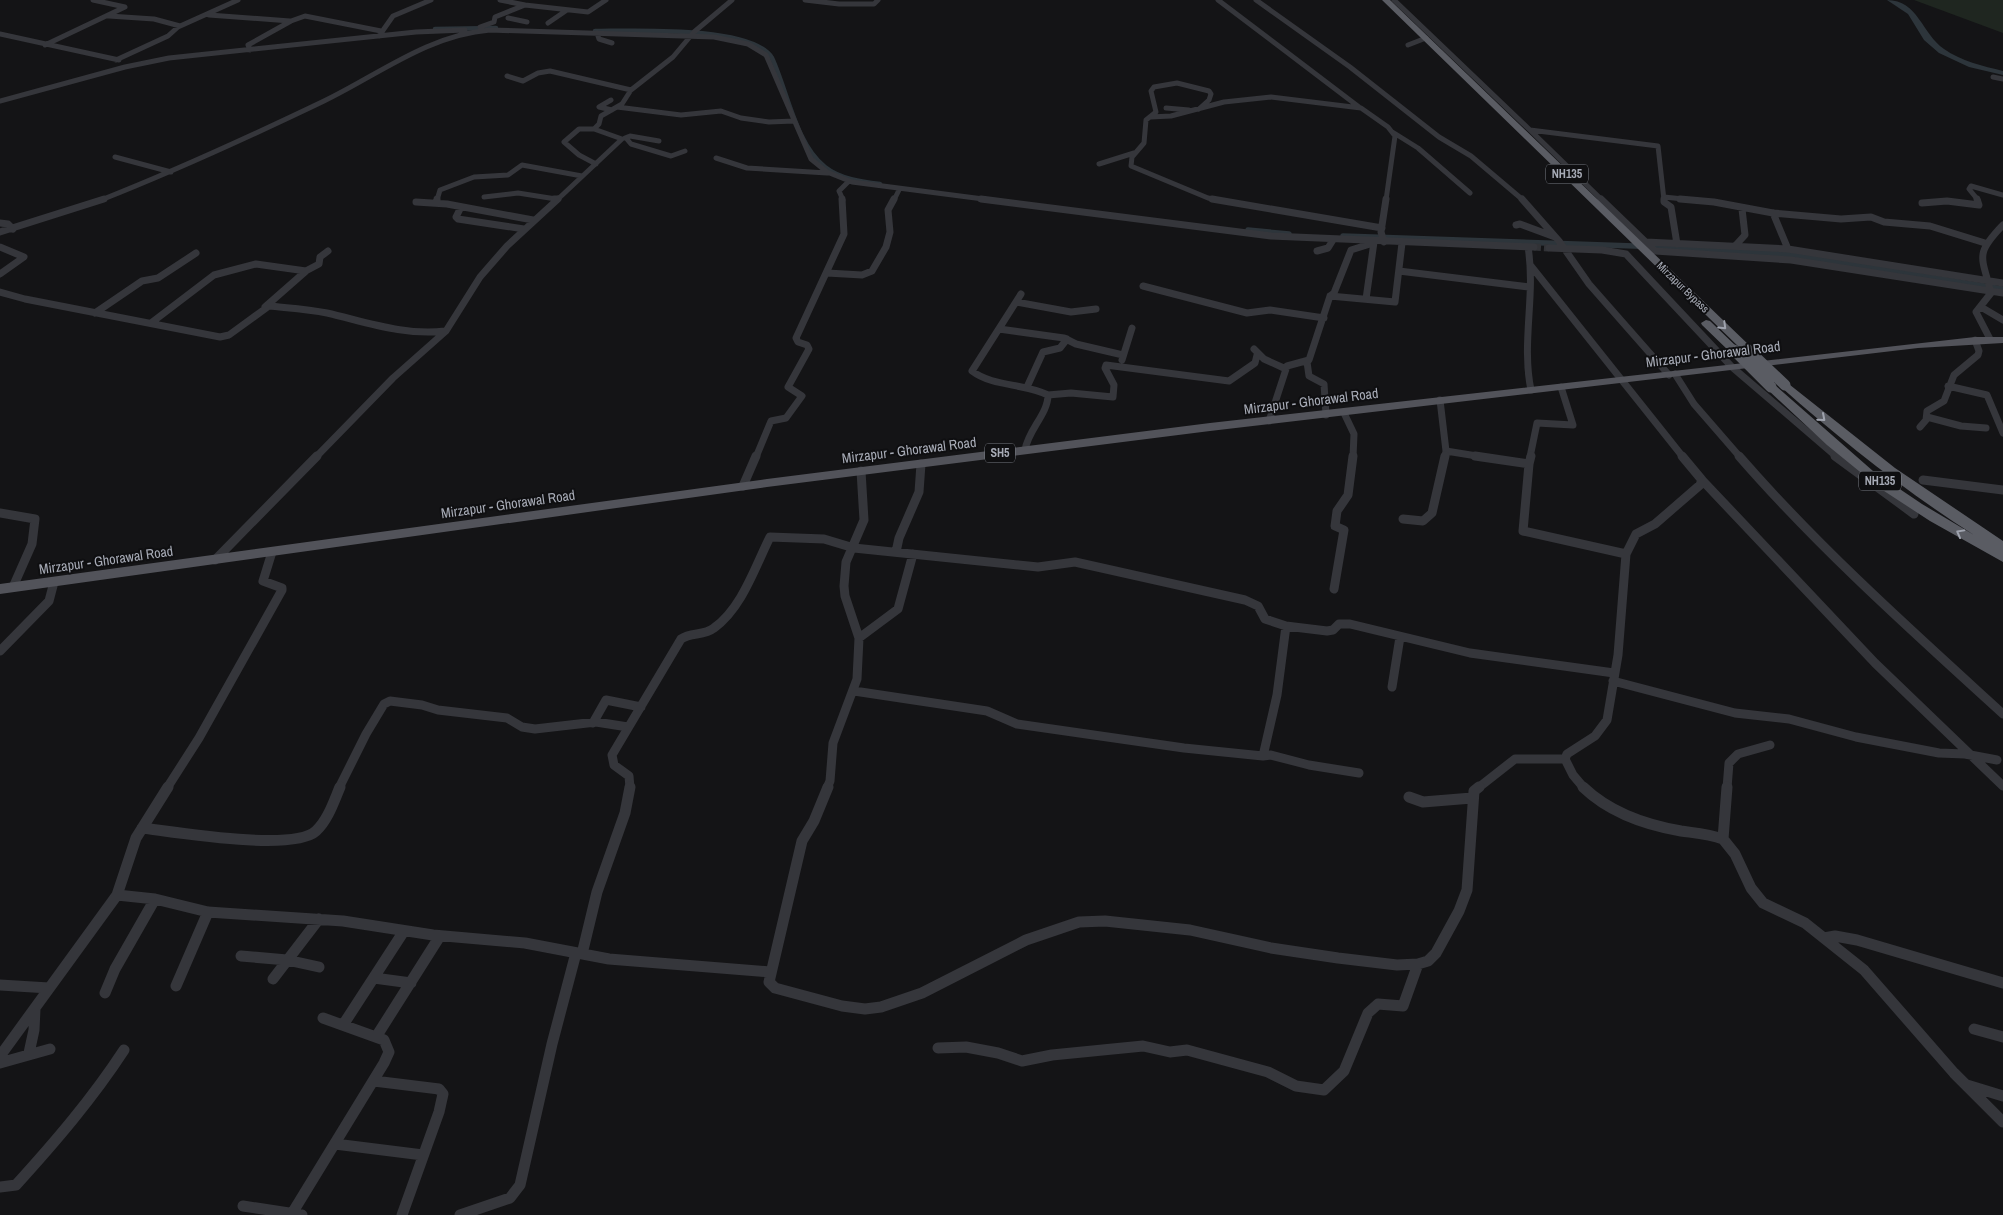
<svg xmlns="http://www.w3.org/2000/svg" width="2003" height="1215" font-family="'Archivo Narrow',sans-serif">
	<rect width="100%" height="100%" fill="#141416"/>
	<!-- green -->
	<path fill="#1f2620" d="M1914,0H2003V33Z"/>
	<g fill="none" stroke-linecap="round" stroke-linejoin="round">
		<!-- canal-far1 -->
		<path stroke="#2d353b" stroke-width="4.5" d="M435,29L496,28
			M595,31C632,31 752,25 772,58C787,90 796,145 825,167C840,179 862,182 880,184"/>
		<!-- canal -->
		<path stroke="#2d353b" stroke-width="5.5" d="M1248,230L1289,234
			M1343,236L1664,247L1795,255L2003,289"/>
		<!-- river -->
		<path fill="#2d353b" fill-rule="evenodd" d="M1887,0C1918,0 1922,34 1944,49C1961,61 1983,66 2003,71V75L1969,67L1939,53L1924,40L1908,14Z"/>
		<!-- minor-tunnel -->
		<path stroke="#313236" stroke-width="7" stroke-dasharray="7 3" stroke-linecap="butt" d="M1534,247L1549,248"/>
		<!-- minor-far3 -->
		<path stroke="#35363b" stroke-width="5" d="M805,0L839,4H874L878,0
			M1218,0L1359,107
			M1256,0L1350,67L1439,137L1471,156L1523,200
			M1394,0L1530,130
			M525,5L588,12L606,0
			M209,15L290,21
			M109,16L154,19L180,26
			M508,18L527,22
			M548,23L567,10
			M480,27L494,22L495,17L525,5L500,0
			M597,33L599,39L612,43
			M0,34L119,60
			M379,36L393,16L431,0
			M45,45L125,7L93,0
			M1408,45L1426,38
			M250,50L248,45L291,21L305,16L381,31
			M116,60L168,36L178,27L238,0
			M507,76L523,81L538,73L550,71L631,90
			M1993,77L2003,79
			M611,100L599,107L612,110
			M0,101L125,67L169,58L416,32L465,30
			M617,107L681,115L721,111L741,118L769,122L794,121
			M1166,108L1189,110
			M1199,109L1209,100L1211,94L1209,91L1177,83L1154,87L1151,91L1156,112L1146,120L1144,143L1132,157L1131,166L1208,198L1219,200
			M1150,117L1171,116L1224,102L1271,97L1361,108L1388,127L1395,136L1386,200
			M594,129H579L564,142L579,155L596,164
			M1394,133L1418,148L1470,193
			M625,138L630,136L659,141
			M626,138L631,144L671,156L685,151
			M115,157L171,172
			M716,158L747,168L827,173
			M1099,164L1134,153
			M484,197L518,193L556,199
			M1664,197L1693,200
			M101,200C177,170 251,136 324,101C378,75 428,35 490,30L714,37L748,44L766,55L811,159L827,172L852,182L991,200
			M437,200L440,190L474,177L508,175L522,165L582,176
			M557,200L622,139L594,129L599,124L601,116L622,104L631,90L673,57L694,32L732,0
			M843,200L839,191L849,181
			M894,200L899,190
			M1602,200L1530,130L1658,146L1664,200
			M1978,200L1969,189L1971,186L2003,195"/>
		<!-- minor-far2 -->
		<path stroke="#35363b" stroke-width="7" d="M437,199V203
			M554,199H556
			M981,199L1271,236L1534,247
			M1212,199L1382,228
			M1522,199L1559,241L1589,284L1669,375
			M1601,199L1655,251L1791,260L2003,293
			M1664,199V202L1671,207L1677,244
			M1680,199L1714,202L1773,213L1841,219L1871,217L1884,222L1930,226L1985,243
			M416,202L447,204L533,220
			M1922,203L1947,201L1979,205L1977,199
			M461,207L456,217L458,219L524,229
			M1773,213L1788,249
			M0,223L8,224L13,229
			M1516,225L1520,224L1555,237
			M0,232L104,199
			M1384,242L1381,232L1386,199
			M1646,242L1788,249L2003,283
			M1735,246L1745,235L1742,209
			M0,247L24,257L0,274
			M1528,247C1536,295 1521,342 1531,390
			M1549,248L1602,250L1626,254L1732,367L1837,457
			M1317,251L1328,248L1333,240
			M1531,266L1683,457
			M1399,271L1529,287
			M302,273L319,264L320,257L328,251
			M827,273L862,275L872,271L886,247L890,232L888,210L894,199
			M1143,286L1247,313L1270,310L1324,318
			M0,292L25,299L220,337L229,335L269,306C288,308 308,309 327,313C366,322 405,336 445,331
			M1021,294L972,371C993,387 1024,383 1048,395C1048,414 1028,430 1025,450
			M1330,296L1395,302L1402,243
			M1366,299L1374,242
			M1016,302L1071,312L1096,309
			M1981,307L2003,320
			M95,313L142,281L158,278L196,253
			M151,323L214,275L256,264L306,271L265,307
			M999,329L1064,338L1076,344L1123,355
			M1990,339L1976,312L1991,293C1982,256 1974,255 2003,225
			M1254,349L1264,359L1286,369
			M1122,360L1132,328
			M1307,362L1309,376L1324,384L1326,415
			M1675,374L1694,404L1740,457
			M1948,386L1987,395L2003,433
			M1027,387L1043,352L1060,348L1067,339
			M1048,395L1071,393L1113,397L1114,385L1105,368L1106,365L1229,381L1255,363L1257,355
			M1440,400L1446,451L1445,457
			M1344,413L1354,434L1353,457
			M1927,417L1961,426L1986,428
			M1269,421L1287,366L1309,360L1330,296L1334,293L1351,250L1370,244
			M1920,427L1926,420L1927,411L1944,401L1954,375L1978,355L1979,351L1975,340
			M1446,451L1483,457
			M316,457L393,378L446,331L480,277L507,246L558,199
			M756,457L771,421L786,418L802,396L788,387L809,349L807,345L798,342L796,338L844,234L842,199
			M1530,457L1537,423L1573,425L1561,387"/>
		<!-- minor-far1 -->
		<path stroke="#35363b" stroke-width="9" d="M1475,456L1529,464L1531,456
			M1739,456C1820,549 1912,631 2003,714
			M1835,456L1914,514
			M1529,464L1523,531L1626,554
			M1702,480L1875,663L2003,786
			M1923,480L2003,490
			M743,486L756,456
			M0,513L35,519L32,544L13,587
			M1403,519L1423,521L1432,513L1445,456
			M896,552L899,538L919,492L921,464
			M215,560L317,456
			M1334,589L1344,530L1335,526L1337,511L1348,495L1353,456
			M859,638L845,596L844,586L846,562L864,520L861,471
			M0,651L49,601L54,582
			M1613,681L1735,713L1789,719L1856,737L1939,753L1965,754L1997,760
			M1392,687L1400,637
			M854,691L987,711L1017,724L1184,748L1263,756L1277,695L1286,626
			M593,723L606,700L641,707
			M1263,756L1271,755L1309,765L1359,773
			M167,788L199,738L282,590V588L263,581L272,552
			M339,788L366,734L384,704L390,701L422,705L438,710L507,718L522,727L535,729L596,722L628,727
			M630,788L629,776L614,765L612,755L681,639C691,632 704,636 714,628C742,608 755,567 770,537L824,539L854,548L1038,567L1075,562L1245,600L1258,606L1265,619L1286,626L1327,631L1333,630L1339,624H1350L1470,653L1614,673
			M827,788L830,781L833,743L857,679L859,638L898,609L913,554
			M1478,788L1515,759H1565
			M1584,788L1573,775L1565,759L1567,754L1595,736L1607,720L1618,655L1626,554L1636,534L1655,524L1700,485L1702,480L1682,456
			M1727,788L1729,763L1738,754L1770,745"/>
		<!-- minor -->
		<path stroke="#35363b" stroke-width="11" d="M828,787L814,821L802,841L769,982L775,988L842,1006L865,1009L881,1007L922,993L1026,940L1079,922L1105,921L1190,930L1271,948L1338,958L1397,965L1418,964L1428,961L1436,953L1459,911L1467,890L1474,791L1479,787
			M1583,787C1609,812 1646,825 1681,831C1695,833 1709,834 1723,839L1735,854L1751,888L1763,903L1805,923L1864,970L1954,1073L2003,1122
			M1409,797L1423,802L1472,798
			M142,828C175,832 293,852 316,831C328,820 334,801 340,787
			M1723,839L1727,787
			M117,895L155,899L208,912L343,921L433,935L525,943L609,959L770,972
			M1824,938L1835,936L1857,940L2003,983
			M582,954L597,892L625,813L630,787
			M241,956L287,960L319,967
			M374,978L411,983
			M273,979L319,919
			M0,985L49,988
			M176,986L208,912
			M105,993L115,969L155,899
			M343,1025L404,931
			M1974,1029L2003,1037
			M376,1037L440,936
			M938,1048L966,1047L998,1053L1022,1061L1052,1055L1143,1046L1170,1052L1187,1050L1268,1072L1296,1086L1324,1090L1344,1071L1368,1013L1378,1004L1403,1006L1418,964
			M29,1053L34,1030L35,1009
			M0,1056L117,895L136,838L168,787
			M0,1063L50,1049
			M374,1081L439,1089L443,1094L439,1112L402,1215
			M1967,1085L2003,1096
			M335,1144L423,1155
			M0,1187L16,1185C55,1142 92,1099 124,1050
			M243,1206L302,1215
			M291,1215L384,1063L389,1052L384,1040L323,1018
			M460,1215L510,1198L520,1185L552,1044L576,953"/>
		<!-- primary -->
		<path fill="#52535a" fill-rule="evenodd" d="M1975,337H2003V343L1918,348L1210,431L767,487L0,594V584L767,479L1210,423Z"/>
		<!-- trunk -->
		<path fill="#5a5c63" fill-rule="evenodd" d="M1382,0H1390L1751,347V351H1743Z
			M1706,320L1710,321L1738,348V352H1730L1702,325L1701,323Z
			M1785,381L1895,468L2003,541V562L1930,521L1881,489L1827,445L1767,389V385H1775L1873,471L1922,504L1974,535C1905,491 1842,441 1781,387V383Z"/>
		<!-- trunk-bridge -->
		<path stroke="#5a5c63" stroke-width="11" d="M1747,349L1785,385
			M1734,350L1771,387"/>
	</g>
	<!-- one-way arrows -->
	<defs><path id="oneway-chevron" d="M-2-3.5L2.5 0L-2 3.5" fill="none" stroke-width="1.6" stroke-linecap="round" stroke-linejoin="round" transform="scale(1.25)"/></defs>
	<g stroke="#9fa3ae">
		<use href="#oneway-chevron" transform="translate(1723 326) rotate(44)"/>
		<use href="#oneway-chevron" transform="translate(1822 418) rotate(41)"/>
		<use href="#oneway-chevron" transform="translate(1960 533) rotate(-151)"/>
	</g>
	<g text-anchor="middle" dominant-baseline="central" stroke-width="4" stroke-linejoin="round" paint-order="stroke">
		<!-- far-street labels -->
		<g font-size="11" fill="#a7abb6" stroke="#0f0f11">
			<text transform="translate(1683 287) rotate(44)">Mirzapur Bypass</text>
		</g>
		<!-- shield labels -->
		<g fill="#0f0f11" stroke="#797c84" stroke-width="1">
			<rect x="1546" y="164.5" width="42" height="19" rx="4"/>
			<rect x="985" y="443.5" width="30" height="19" rx="4"/>
			<rect x="1859" y="471.5" width="42" height="19" rx="4"/>
		</g>
		<g font-size="12" font-weight="bold" fill="#a7abb6">
			<text x="1567" y="174">NH135</text>
			<text x="1000" y="453">SH5</text>
			<text x="1880" y="481">NH135</text>
		</g>
		<!-- street labels -->
		<g font-size="14" fill="#a7abb6" stroke="#0f0f11">
			<text transform="translate(1713 354) rotate(-7)">Mirzapur - Ghorawal Road</text>
			<text transform="translate(1311 401) rotate(-7)">Mirzapur - Ghorawal Road</text>
			<text transform="translate(909 450) rotate(-7)">Mirzapur - Ghorawal Road</text>
			<text transform="translate(508 504) rotate(-8)">Mirzapur - Ghorawal Road</text>
			<text transform="translate(106 560) rotate(-8)">Mirzapur - Ghorawal Road</text>
		</g>
	</g>
</svg>
